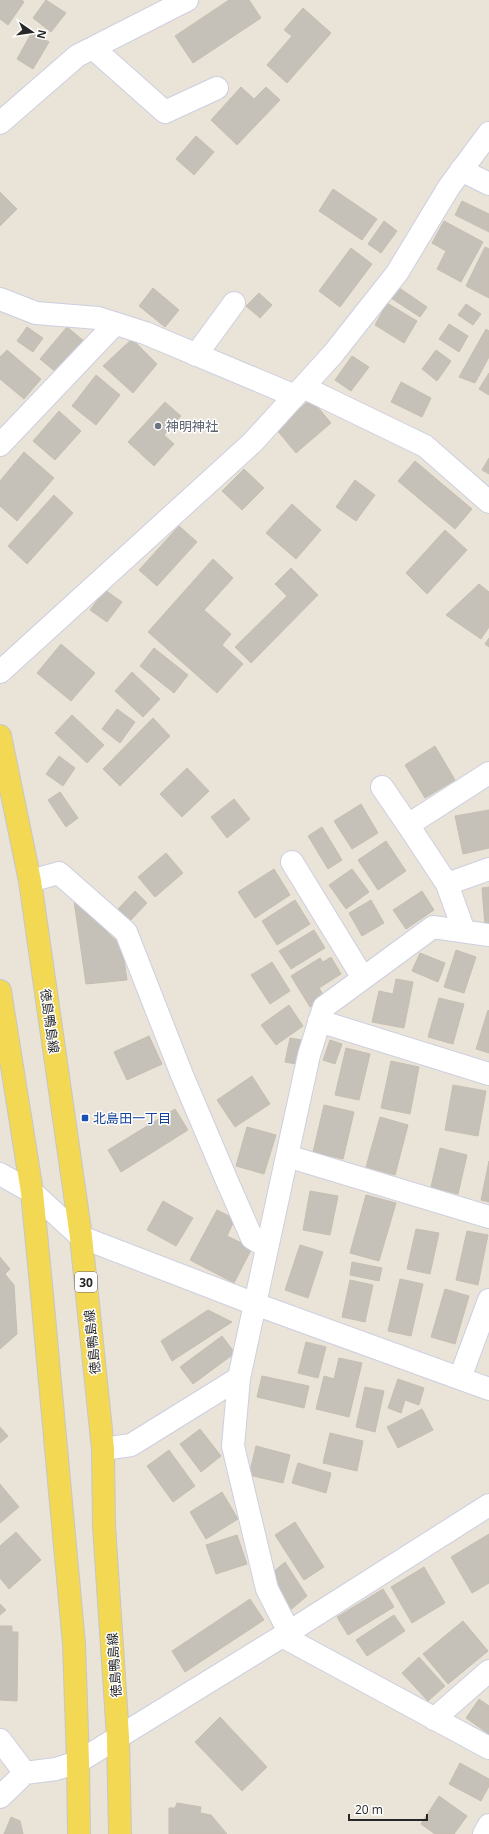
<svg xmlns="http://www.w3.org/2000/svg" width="489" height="1834" font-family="'Open Sans','Noto Sans JP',sans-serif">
	<rect width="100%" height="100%" fill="#eae3d7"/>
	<!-- building -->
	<path fill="#c5c0b8" stroke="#c5bfb2" d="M0,0H22L24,2L8,25L0,19Z
		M46,0L66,13L51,32L33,18Z
		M229,0H249L261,18L193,63L175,36Z
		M303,8L331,33L287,83L267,65L292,36L284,30Z
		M32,32L49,42L33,69L17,59Z
		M241,87L254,99L266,87L280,100L237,145L211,120Z
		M196,136L214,152L194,175L176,159Z
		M333,189L377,219L362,240L319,211Z
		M0,192L17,209L0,226Z
		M462,201L489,214V232L455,215Z
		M384,221L397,231L381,253L368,244Z
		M444,221L483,242L461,282L437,269L446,251L432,243Z
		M485,247L489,249V298L466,286Z
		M351,248L372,264L340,307L319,291Z
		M398,287L427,307L420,317L391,298Z
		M153,288L179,310L165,327L139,306Z
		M259,293L272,305L260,318L246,306Z
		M387,303L417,321L404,343L375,325Z
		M466,304L481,314L473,325L458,315Z
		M449,324L468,336L459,352L439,339Z
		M27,327L43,338L33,352L17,341Z
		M67,327L84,341L57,373L40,359Z
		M486,329L489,331V357L475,383L459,377Z
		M132,339L157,364L133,393L103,366Z
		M7,350L41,379L24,399L0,379V357Z
		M436,350L451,361L437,381L422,369Z
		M352,356L369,367L351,391L335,380Z
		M489,373V395L479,389Z
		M96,375L120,395L96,425L72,406Z
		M401,382L431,398L422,417L391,402Z
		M311,399L331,423L296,453L276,429Z
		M165,402L181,416L164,435L174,444L154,466L128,442Z
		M59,411L81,431L55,460L33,441Z
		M24,452L54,478L17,521L0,506V481Z
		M489,458V474L482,470Z
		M415,461L472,509L455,529L398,481Z
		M244,469L264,488L242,510L222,491Z
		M355,480L375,495L356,521L336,507Z
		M54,495L73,513L27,564L8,546Z
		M292,504L321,530L296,559L266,533Z
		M179,526L197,542L157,586L139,570Z
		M445,530L467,550L427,594L406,573Z
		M213,559L233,578L204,610L231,634L222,645L243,664L217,693L148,632Z
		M291,568L318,595L251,663L235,647L287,596L275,584Z
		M479,584L489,592V627L481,639L446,615Z
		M105,590L122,602L107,622L90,610Z
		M489,638V647L485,644Z
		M61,644L95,673L71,701L37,673Z
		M154,648L188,675L174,693L140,666Z
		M132,672L160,699L143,717L115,691Z
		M117,709L135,722L120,743L102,729Z
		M72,715L104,745L87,763L55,733Z
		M153,718L170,736L120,786L103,769Z
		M435,746L455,780L425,798L405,765Z
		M59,756L75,768L63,786L46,774Z
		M187,768L209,791L182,817L160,794Z
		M60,792L78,818L66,827L48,800Z
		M234,799L250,819L227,838L211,817Z
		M361,804L378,833L352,849L334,821Z
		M489,810V848L463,854L455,816Z
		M322,827L342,860L328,869L308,836Z
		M386,841L406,871L378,890L358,860Z
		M166,853L183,873L155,897L138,877Z
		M274,869L290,895L255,918L238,892Z
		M352,869L369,892L346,909L329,885Z
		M489,887V925H485L482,888Z
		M135,891L147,903L129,922L117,910Z
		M422,891L434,910L406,929L393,910Z
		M295,900L310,924L277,945L262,921Z
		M371,900L384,923L362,936L349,913Z
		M74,901L122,946L127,980L86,984Z
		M314,930L325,948L291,969L279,951Z
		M456,950L476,957L464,993L444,987Z
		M420,953L445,963L438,982L412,971Z
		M331,957L341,974L319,988L325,998L310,1007L291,976L320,958L323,962Z
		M272,962L290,991L270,1004L251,975Z
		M396,979L413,982L404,1028L372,1022L379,991L393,994Z
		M439,998L464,1004L453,1044L428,1037Z
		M289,1005L303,1026L276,1045L261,1025Z
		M488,1010L489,1011V1053L476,1049Z
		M149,1036L162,1064L127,1080L114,1052Z
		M290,1038L302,1040L296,1064L285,1062Z
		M330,1040L342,1044L335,1064L323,1060Z
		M346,1048L370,1054L359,1100L335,1095Z
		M391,1061L419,1067L410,1114L381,1108Z
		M252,1076L270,1104L235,1127L217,1100Z
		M453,1085L486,1091L478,1136L445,1130Z
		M324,1105L354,1112L343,1159L313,1152Z
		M175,1109L188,1130L121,1172L108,1150Z
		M380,1117L408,1125L395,1175L366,1167Z
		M247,1127L276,1135L264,1174L236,1166Z
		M440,1148L467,1155L458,1194L431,1187Z
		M489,1161V1202L481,1200Z
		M310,1191L338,1196L330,1235L303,1230Z
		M366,1195L396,1203L379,1261L350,1253Z
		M163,1201L193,1218L176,1246L147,1230Z
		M217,1210L235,1219L227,1236L252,1248L234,1283L190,1260Z
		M416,1229L439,1233L430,1274L407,1269Z
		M467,1231L488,1235L478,1285L456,1280Z
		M300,1245L323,1252L308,1298L285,1290Z
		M0,1257L10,1269L5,1274L14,1285L17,1334L0,1349Z
		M352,1262L382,1268L379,1281L350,1275Z
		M400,1279L423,1284L411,1336L388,1331Z
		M350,1280L373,1285L365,1322L342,1317Z
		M445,1289L469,1296L455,1344L431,1337Z
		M208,1310L232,1322L172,1361L161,1341Z
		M222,1336L235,1353L193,1384L180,1367Z
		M306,1342L326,1347L318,1378L298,1373Z
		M339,1358L362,1363L349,1417L316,1409L324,1376L334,1379Z
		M262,1376L309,1386L304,1408L257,1397Z
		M398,1379L424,1388L419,1405L405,1400L401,1413L388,1408Z
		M365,1387L384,1391L375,1432L356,1427Z
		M422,1409L433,1430L398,1448L387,1427Z
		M0,1427L8,1436L0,1443Z
		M200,1429L221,1456L201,1472L180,1444Z
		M330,1433L363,1441L357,1471L323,1463Z
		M256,1446L290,1455L283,1483L249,1475Z
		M169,1450L195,1486L173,1502L147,1466Z
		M298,1463L331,1473L326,1493L292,1483Z
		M0,1484L19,1507L0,1523Z
		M222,1492L238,1519L206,1539L190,1512Z
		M295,1522L324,1567L304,1580L275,1535Z
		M16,1532L41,1560L9,1589L0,1578V1546Z
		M489,1534V1583L472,1593L451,1557Z
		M237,1535L247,1564L216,1574L206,1545Z
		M285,1562L307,1596L288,1612L272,1573Z
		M424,1567L445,1603L412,1623L391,1587Z
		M383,1589L394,1607L348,1635L337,1617Z
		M250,1599L264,1620L185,1672L172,1651Z
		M0,1604L6,1610L0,1615Z
		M394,1615L405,1631L367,1656L356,1640Z
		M463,1621L488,1651L448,1684L423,1654Z
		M0,1626H12V1632H18L17,1701L0,1700Z
		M419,1657L445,1686L428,1701L402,1673Z
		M479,1699L489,1706V1734L466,1718Z
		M220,1717L267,1767L242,1791L195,1742Z
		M460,1763L489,1779V1786L481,1801L449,1784Z
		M439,1796L467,1816L454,1834H435L421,1824Z
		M177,1803L201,1807L200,1813L211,1815L227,1834H169V1808H175Z
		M11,1817L20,1821L23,1834H4Z"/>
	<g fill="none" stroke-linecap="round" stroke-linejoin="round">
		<!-- minor casing -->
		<g stroke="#cdcfe1" stroke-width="24">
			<path id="minor" d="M93,48L165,112L217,88
				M0,123L77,56L187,0
				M461,170L489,184
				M0,299L36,313L98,318L145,333L295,396
				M196,355L234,303
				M303,387L425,446L489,502
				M0,445L115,324
				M0,672L252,443L333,354L397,273L449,187L489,133
				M489,773L408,825L447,884L489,869
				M382,787L408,825
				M292,862L363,978
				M30,881L59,873L126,932L182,1075L227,1181L252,1238L267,1247
				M447,884L464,931
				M319,1021L489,1074
				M287,1156L309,1055L324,1007L433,927L489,935
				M0,1174L32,1192L81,1237L255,1304L489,1389
				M460,1378L489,1300
				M103,1449L131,1445L239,1378
				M289,1632L267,1589L233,1446L239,1378L287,1156L489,1217
				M282,1636L489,1748
				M434,1719L489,1671
				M0,1740L25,1773
				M0,1797L25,1773L56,1769L78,1762L289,1632L489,1505
				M484,1834L489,1825"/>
		</g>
		<!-- major casing -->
		<g stroke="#c7c7c7" stroke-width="24">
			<path id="major" d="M0,736L30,881L81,1237L103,1449L104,1526L118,1737L120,1834
				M0,991L32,1192L42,1295L74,1644L78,1762L79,1834"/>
		</g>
		<!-- minor -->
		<use href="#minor" stroke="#fff" stroke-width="22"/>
		<!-- major -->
		<use href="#major" stroke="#f3d854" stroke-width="22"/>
	</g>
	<!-- markers -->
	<circle fill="#6b7280" stroke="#fff" stroke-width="1.5" cx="158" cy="426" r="4"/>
	<rect fill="#1a4fb4" stroke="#fff" stroke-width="1.5" x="81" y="1114" width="8" height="8" rx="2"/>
	<g text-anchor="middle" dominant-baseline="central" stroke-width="3" stroke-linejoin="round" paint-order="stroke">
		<!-- shield labels -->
		<rect fill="#fff" stroke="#686868" stroke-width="1" x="75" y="1272" width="22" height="20" rx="3"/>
		<g font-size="12" font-weight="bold" fill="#272727">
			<text x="86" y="1282">30</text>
		</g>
		<!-- worship labels -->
		<g font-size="13" fill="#5b616d" stroke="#fff" text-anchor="start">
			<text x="166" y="426">神明神社</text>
		</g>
		<!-- street labels -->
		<g font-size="13" fill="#272727" stroke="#fff">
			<text transform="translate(50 1021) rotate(82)">徳島鴨島線</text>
			<text transform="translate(92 1342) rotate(-96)">徳島鴨島線</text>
			<text transform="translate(114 1665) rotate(-94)">徳島鴨島線</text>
		</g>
		<!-- transit labels -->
		<g font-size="13" fill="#164399" stroke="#fff" text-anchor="start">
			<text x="93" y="1118">北島田一丁目</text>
		</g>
	</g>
	<!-- north arrow -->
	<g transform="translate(32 32) rotate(103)" stroke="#ffffff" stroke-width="3" paint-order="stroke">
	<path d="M0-3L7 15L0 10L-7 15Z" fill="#272727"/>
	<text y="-6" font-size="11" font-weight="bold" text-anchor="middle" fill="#272727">N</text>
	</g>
	<!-- scale -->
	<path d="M349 1814v6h78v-6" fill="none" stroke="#272727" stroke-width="2"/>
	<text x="355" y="1814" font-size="12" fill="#272727" stroke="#ffffff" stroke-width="3" paint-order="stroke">20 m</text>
</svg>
